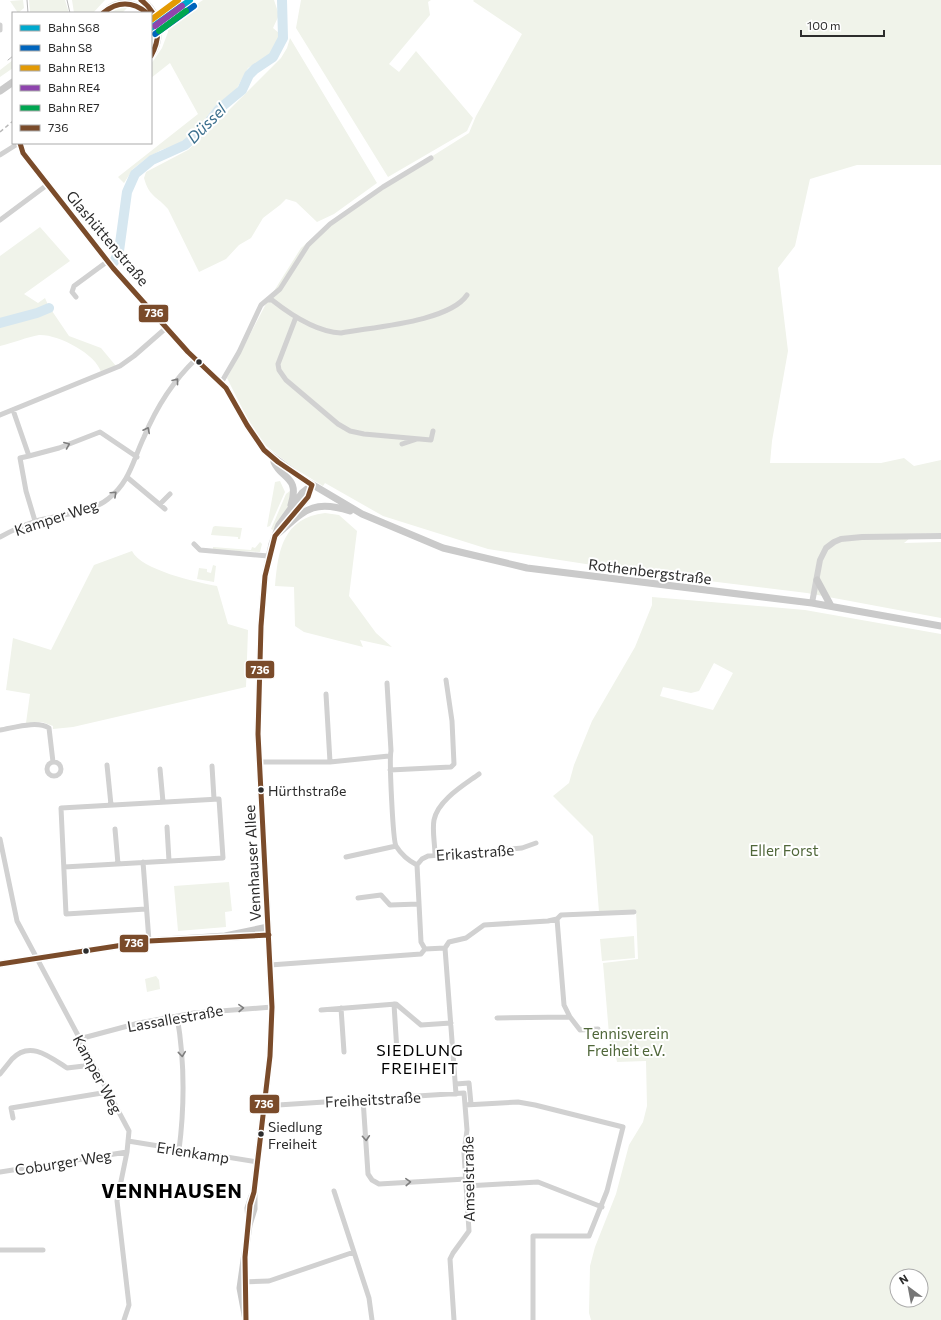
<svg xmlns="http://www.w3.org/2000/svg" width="941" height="1320" font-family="Commissioner,sans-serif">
	<rect width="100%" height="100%" fill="#fff"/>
	<!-- green -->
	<path fill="#f0f3ea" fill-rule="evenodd" d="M23,0L24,8L18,13L10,1Z
		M29,0H65L69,13H30Z
		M72,0H105L93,13H74Z
		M203,0H274L279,15L273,28L279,33L280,38L270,55L248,68L236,90L217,104L208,115L204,124L190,136L176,145L161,150L147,158L133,169L124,183L118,177L198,114L170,63L151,78V64L162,48L168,32L167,24Z
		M301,0H431L428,2L430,15L389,64L399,72L416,51L473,118L467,131L388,177L296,28Z
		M474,0H941V165H857L810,179L795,246L778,268L788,351L772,441L770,463H881L904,458L914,466L941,460V533L915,534L904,543L941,542V618L807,593L644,573L488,549L383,516L325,483L323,486L294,468L265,445L252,428L227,378L267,302L301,248L339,215L469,133L476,116L522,34L473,1Z
		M118,7L127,8L122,13H110Z
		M290,38L377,183L334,214L317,222L296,202L286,199L280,205L263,218L251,238L239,245L226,259L199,272L168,209C157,196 149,197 144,178L146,172L188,150L201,138L281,58L287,48Z
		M13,60V68L0,77V70Z
		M40,227L70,261L24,294L38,303L45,298L49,307L37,312L0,323V256Z
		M50,308L69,336L101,348L116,366L101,372C96,354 58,334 39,335C27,337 13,343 0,346V324L41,313Z
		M280,481L285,492L270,526L267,527L275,482Z
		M291,490L289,506L273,530L271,529L286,494Z
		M325,513L339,515L357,531L349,596L376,633L392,647L360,640L363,647L304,632L295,626L294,587L275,586C278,550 283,518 325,513Z
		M215,526L242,528L240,539H238V537L211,535L213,527Z
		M260,542L262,544L260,552L213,550V547L251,550L252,547L255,548Z
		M132,551C141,570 196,582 217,586L228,624L248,630L246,687L73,727L53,729V726L42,722L26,723L30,694L6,690L13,638L51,650L94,565Z
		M213,565L216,566L214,582L197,579L199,568L207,569V572L211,573Z
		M652,597L805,610L941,634V1320H591L589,1313L590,1266L595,1247L616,1194L629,1145L643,1122L647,1106L646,1061L617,1062L616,1057L611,1058L603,963L638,959L636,910L599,912L593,836L553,796L569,783L574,765L592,721L635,647L652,605ZM714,663L733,673L713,710L660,696L663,687L691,693L699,691ZM897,1276H921V1300H897Z
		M229,882L232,911L225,912L226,927L178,931L174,886Z
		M634,936L635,958L602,961L600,939Z
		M156,976L159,980L160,989L147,992L145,979Z"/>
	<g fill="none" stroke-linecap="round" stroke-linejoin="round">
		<!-- river -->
		<path stroke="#d6e7f0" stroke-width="10" d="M114,262L119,251L127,192L135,174L152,160L185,145L203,130L219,109L242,90L249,75L255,69L273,57L283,38L282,0
			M0,323L37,313L49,308"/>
		<!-- minor -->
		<path stroke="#d1d1d1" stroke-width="5" d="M0,25V30
			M0,155L19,143
			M0,220L47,185
			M76,297L72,292L74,286L108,261
			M268,300H272C291,315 316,332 341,333C372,327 449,322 467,295
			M296,317L278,364L279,370L286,380L338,424L350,431L364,434L431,440L433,431
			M221,383L239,352L261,305L280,289L308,245L330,224L383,187L431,158
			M13,410L29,456L20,458L26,491L35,521
			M0,415L120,366L134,356L166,328
			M402,444L417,439
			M29,456L59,448L100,432L137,457
			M128,478L165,509
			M160,504L170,494
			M0,537C11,531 24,525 36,521C57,515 91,513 108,499C130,482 133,460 144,437C156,408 173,381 196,359
			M194,544L200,550L268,556
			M387,683L391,751C389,759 393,841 396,846C401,854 409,861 417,865
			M326,694L330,762
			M0,730C13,728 37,720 49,728L53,762
			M47 769a7 7 0 1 1 14 0a7 7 0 1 1-14 0Z
			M259,762H330L389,756
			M107,765L111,805
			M212,766L214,799
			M160,769L163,802
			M390,770L451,767L454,764L452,721L446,680
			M167,827L169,861
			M115,829L118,864
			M0,839L17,921L129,1131L127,1152L117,1201L129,1305L124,1320
			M435,855C435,844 432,831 434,820C438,800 464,785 479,774
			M346,857L396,846
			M143,862L149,941
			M417,865L422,859L428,856L522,848L536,843
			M417,865L421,942L425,949
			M64,867L223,858L219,799L61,808L66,914L146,909
			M358,898L381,895L390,905L419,904
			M445,948L456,1094
			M270,965L421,954L425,949L445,948L449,942L466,938L484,925L548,921L557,919L561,915L634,912
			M394,1004L397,1052
			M341,1008L344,1052
			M321,1010L396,1004L421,1025L451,1023
			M177,1016C185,1062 185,1103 179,1150
			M570,1017L580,1030L598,1029
			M497,1018L570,1017L564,1005L557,919
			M79,1039L139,1023L194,1013L272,1007
			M0,1074C4,1069 8,1064 12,1059C30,1040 50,1057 67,1068L84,1066L92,1062
			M456,1084L469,1083L471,1104
			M363,1099L368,1174L372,1180L379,1184L466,1179
			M265,1103L278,1105L464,1093L465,1105L518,1102L535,1105L623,1127L607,1191L589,1236H533V1320
			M13,1118L11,1108L108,1092
			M128,1141L257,1162
			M0,1172L127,1152
			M466,1186L538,1182L602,1207
			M334,1191L369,1298L372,1320
			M0,1250H43
			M242,1282L269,1281L354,1252
			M454,1320L450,1259L453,1253L469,1231L464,1153L467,1130L465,1105"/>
		<!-- tertiary -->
		<path stroke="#d1d1d1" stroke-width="6" d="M812,603L820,560L826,548L834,542L841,539L862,537L941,536"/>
		<!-- secondary -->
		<path stroke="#cacaca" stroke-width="7" d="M141,0C160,11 163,38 151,56
			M103,13C116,0 133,0 147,13
			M0,91L13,82
			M20,143L23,153L113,268L188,352L226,388L247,425L264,450L303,479L362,514L443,548L527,568L812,603L941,626
			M274,462C282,480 300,476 291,505
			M294,515L308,497L312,485
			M275,536C303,513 310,498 350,511
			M817,580L831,606
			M233,937L269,935
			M0,964L117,946L149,941L225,936L268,927
			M249,1220L248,1208L252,1196
			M245,1305V1263
			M246,1320L240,1288L249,1225L254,1209V1190L270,1056L272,1007L258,734L261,626L265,576L272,544L279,525L302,493L312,485"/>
		<!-- tram -->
		<path stroke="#b8b8b8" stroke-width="1" d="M27,0L28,13
			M67,0L70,13
			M8,60L13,56"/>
		<!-- rail -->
		<path stroke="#b8b8b8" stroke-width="1.5" stroke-dasharray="4 3" stroke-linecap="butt" d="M0,132L13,121"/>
		<!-- bus-1 casing -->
		<g stroke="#fff" stroke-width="8">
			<path id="bus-1" d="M141,0C160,14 162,36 151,56
				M103,13C118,1 132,1 147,13
				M20,143L23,153L113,268L188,352L226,388L247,425L264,450L278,462L312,485L308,497L275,536L265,576L261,626L258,734L272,1007L270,1056L254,1192L250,1205L245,1257L246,1320
				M0,964L149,941L269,935"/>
		</g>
		<!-- bus-1 -->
		<use href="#bus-1" stroke="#7a4b2a" stroke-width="5"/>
		<!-- rail-1 casing -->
		<g stroke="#fff" stroke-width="9">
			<path id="rail-1" d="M151,28L190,0"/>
		</g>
		<!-- rail-2 casing -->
		<g stroke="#fff" stroke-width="9">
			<path id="rail-2" d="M155,34L194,6"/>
		</g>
		<!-- rail-3 casing -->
		<g stroke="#fff" stroke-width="9">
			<path id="rail-3" d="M151,20L178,0"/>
		</g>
		<!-- rail-4 casing -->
		<g stroke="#fff" stroke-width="9">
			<path id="rail-4" d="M155,26L182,6"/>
		</g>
		<!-- rail-5 casing -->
		<g stroke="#fff" stroke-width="9">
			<path id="rail-5" d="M159,31L186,11"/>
		</g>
		<!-- rail-1 -->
		<use href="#rail-1" stroke="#00a9ce" stroke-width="6"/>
		<!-- rail-2 -->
		<use href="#rail-2" stroke="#0065bd" stroke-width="6"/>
		<!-- rail-3 -->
		<use href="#rail-3" stroke="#e39a04" stroke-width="6"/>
		<!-- rail-4 -->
		<use href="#rail-4" stroke="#8e44ad" stroke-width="6"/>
		<!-- rail-5 -->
		<use href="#rail-5" stroke="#00a651" stroke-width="6"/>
	</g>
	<!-- one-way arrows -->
	<defs><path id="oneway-chevron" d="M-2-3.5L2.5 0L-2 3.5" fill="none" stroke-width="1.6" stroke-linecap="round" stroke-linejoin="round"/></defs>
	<g stroke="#7e7e7e">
		<use href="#oneway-chevron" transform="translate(176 381) rotate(-52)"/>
		<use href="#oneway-chevron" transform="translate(147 430) rotate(-63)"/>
		<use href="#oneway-chevron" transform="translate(67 445) rotate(-22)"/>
		<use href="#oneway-chevron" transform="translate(114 494) rotate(-43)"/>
		<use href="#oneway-chevron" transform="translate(241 1008) rotate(-2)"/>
		<use href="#oneway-chevron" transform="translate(182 1054) rotate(84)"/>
		<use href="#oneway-chevron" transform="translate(366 1138) rotate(86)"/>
		<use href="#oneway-chevron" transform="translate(408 1182) rotate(-3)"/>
	</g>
	<!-- markers -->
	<g fill="#2c2c2c" stroke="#fff" stroke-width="1.5">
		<circle cx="199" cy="362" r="3.5"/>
		<circle cx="261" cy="790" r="3.5"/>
		<circle cx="86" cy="951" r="3.5"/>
		<circle cx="261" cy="1134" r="3.5"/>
	</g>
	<g text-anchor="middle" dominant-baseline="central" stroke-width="4" stroke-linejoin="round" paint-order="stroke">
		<!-- bus labels -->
		<g font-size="14" fill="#2c2c2c" stroke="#fff" text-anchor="start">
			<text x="268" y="790">Hürthstraße</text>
			<text x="268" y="1126">Siedlung<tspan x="268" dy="17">Freiheit</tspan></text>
		</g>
		<!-- street labels -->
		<g font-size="15" fill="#2c2c2c" stroke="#fff">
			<text transform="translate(108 238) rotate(50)">Glashüttenstraße</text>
			<text transform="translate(56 517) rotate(-18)">Kamper Weg</text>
			<text transform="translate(650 571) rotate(7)">Rothenbergstraße</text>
			<text transform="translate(475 852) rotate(-4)">Erikastraße</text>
			<text transform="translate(252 863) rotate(-93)">Vennhauser Allee</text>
			<text transform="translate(175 1018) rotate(-10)">Lassallestraße</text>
			<text transform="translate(98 1074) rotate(62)">Kamper Weg</text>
			<text transform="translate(373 1099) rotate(-3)">Freiheitstraße</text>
			<text transform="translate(193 1152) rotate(9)">Erlenkamp</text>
			<text transform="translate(63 1162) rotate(-9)">Coburger Weg</text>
			<text transform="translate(468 1179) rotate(-91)">Amselstraße</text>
		</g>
		<!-- park labels -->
		<g font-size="15" fill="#50673a" stroke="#fff">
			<text x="784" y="850">Eller Forst</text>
			<text x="626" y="1033">Tennisverein<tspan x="626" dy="17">Freiheit e.V.</tspan></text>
		</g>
		<!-- water labels -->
		<g font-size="16" font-style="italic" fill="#3b6f8d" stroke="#fff">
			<text transform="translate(206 123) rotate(-45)">Düssel</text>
		</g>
		<!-- neighbourhood labels -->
		<g font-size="16" letter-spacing="1" fill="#000" stroke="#fff">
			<text x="420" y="1049">SIEDLUNG<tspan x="420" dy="18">FREIHEIT</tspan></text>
		</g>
		<!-- district labels -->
		<g font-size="19" font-weight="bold" letter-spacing="1" fill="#000" stroke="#fff">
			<text x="172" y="1190">VENNHAUSEN</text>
		</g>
	</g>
	<g stroke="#fff" stroke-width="1.5">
		<rect x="138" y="304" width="31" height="19" rx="4" fill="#7a4b2a"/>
		<rect x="245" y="660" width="30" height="19" rx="4" fill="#7a4b2a"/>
		<rect x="119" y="934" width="30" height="19" rx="4" fill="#7a4b2a"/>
		<rect x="249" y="1094" width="31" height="20" rx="4" fill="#7a4b2a"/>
	</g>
	<g font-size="11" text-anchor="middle" font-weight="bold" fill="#fff">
		<text x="154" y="317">736</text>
		<text x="260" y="674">736</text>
		<text x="134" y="947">736</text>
		<text x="264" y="1108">736</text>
	</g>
	<!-- legend -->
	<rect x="12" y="12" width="140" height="132" fill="#ffffff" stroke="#ababab"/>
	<rect x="20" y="25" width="20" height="6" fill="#00a9ce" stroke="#ababab"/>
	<text x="48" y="32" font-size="12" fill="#2c2c2c">Bahn S68</text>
	<rect x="20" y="45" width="20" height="6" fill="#0065bd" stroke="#ababab"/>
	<text x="48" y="52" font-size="12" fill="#2c2c2c">Bahn S8</text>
	<rect x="20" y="65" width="20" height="6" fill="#e39a04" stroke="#ababab"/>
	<text x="48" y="72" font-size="12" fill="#2c2c2c">Bahn RE13</text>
	<rect x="20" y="85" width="20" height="6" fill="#8e44ad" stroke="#ababab"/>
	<text x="48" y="92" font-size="12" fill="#2c2c2c">Bahn RE4</text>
	<rect x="20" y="105" width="20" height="6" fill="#00a651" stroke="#ababab"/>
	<text x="48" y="112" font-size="12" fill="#2c2c2c">Bahn RE7</text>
	<rect x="20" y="125" width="20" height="6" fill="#7a4b2a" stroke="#ababab"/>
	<text x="48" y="132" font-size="12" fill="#2c2c2c">736</text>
	<!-- north arrow -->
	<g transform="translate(909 1288) rotate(328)"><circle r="19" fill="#ffffff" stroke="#ababab"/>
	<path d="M0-3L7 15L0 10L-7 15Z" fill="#767676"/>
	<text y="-6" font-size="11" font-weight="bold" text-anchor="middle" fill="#2c2c2c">N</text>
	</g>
	<!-- scale -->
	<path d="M801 30v6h83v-6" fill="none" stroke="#2c2c2c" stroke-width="2"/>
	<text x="807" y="30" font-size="12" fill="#2c2c2c" stroke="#ffffff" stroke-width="3" paint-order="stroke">100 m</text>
</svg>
